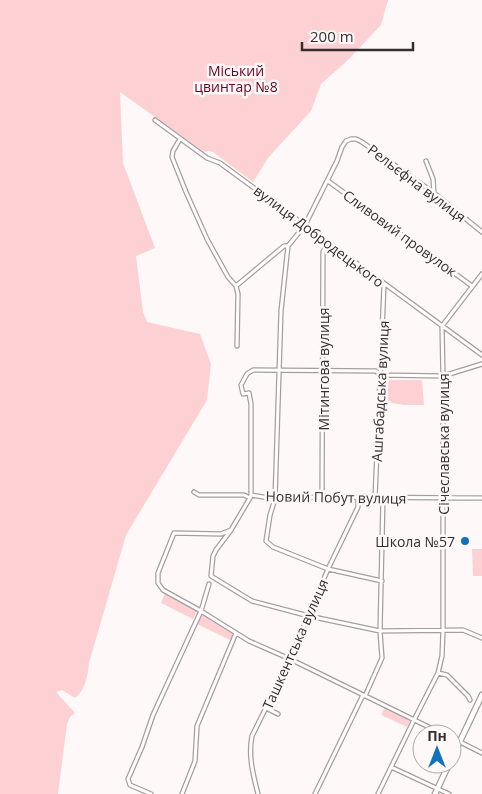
<svg xmlns="http://www.w3.org/2000/svg" width="482" height="794" font-family="'Open Sans',sans-serif">
	<rect width="100%" height="100%" fill="#fff8f8"/>
	<!-- green -->
	<path fill="#fdd1d3" d="M0,0H388L381,25L348,60L321,84L311,111L268,158L253,182L213,152L209,151L204,152L120,92L123,163L155,248L136,256L143,312L147,322L200,334L211,364L207,400L126,535L89,663C88,675 85,691 75,698L62,690L56,692L75,713L70,717L67,724L58,794H0Z
		M383,380H422L424,405H404L391,403L390,401H382V382Z
		M472,549H482V576H473Z
		M165,593L197,611L193,619L161,603Z
		M202,613L234,633L230,640L197,624Z
		M385,707L411,719L407,727L381,715Z"/>
	<g fill="none" stroke-linecap="round" stroke-linejoin="round">
		<!-- street casing -->
		<g stroke="#a89d9e" stroke-width="5.5">
			<path id="street" d="M155,120L207,158L220,163L482,355
				M180,139L173,151L172,157L186,192L207,239L228,277L236,286L238,294L237,346
				M426,161L433,179L434,193
				M328,181L472,286
				M236,286L284,246H288
				M194,492L199,495H244L250,498L251,495L275,499L322,497L482,498
				M251,495V404L249,393L243,394L241,385L247,374L253,370L376,371L380,375L443,376L482,364
				M322,497L323,252L328,242
				M250,498L231,530L216,550L213,556L211,576L252,601L309,616L380,631L463,630L482,638
				M375,498L384,285
				M231,530L221,534L174,533L158,573V583L163,590L201,611L249,641L290,659L443,734
				M382,581L328,569L273,547L266,541L270,515L275,499L281,311L288,246L305,225L337,161L342,147L346,141L351,139H356L362,142L434,193L482,232
				M438,673L447,675L468,696L470,700
				M365,696L382,658L380,631L383,498
				M266,708L278,714
				M452,738L482,753
				M391,767L449,794
				M151,794L130,785L128,779L142,747L153,715L201,611L209,584
				M182,794L195,761L197,726L236,633
				M258,794C253,774 248,756 252,736L290,659L328,569L358,507V498
				M315,794L363,695
				M378,794L414,720L438,673L442,656L443,631V376L442,326L482,274"/>
		</g>
		<!-- secondary casing -->
		<g stroke="#a89d9e" stroke-width="7">
			<path id="secondary" d="M452,758L482,695
				M435,794L449,764"/>
		</g>
		<!-- street -->
		<use href="#street" stroke="#fff" stroke-width="3"/>
		<!-- secondary -->
		<use href="#secondary" stroke="#fff" stroke-width="4.5"/>
	</g>
	<!-- markers -->
	<circle fill="#1173bf" stroke="#fff8f8" stroke-width="2" cx="465" cy="541" r="5"/>
	<g text-anchor="middle" dominant-baseline="central" stroke-width="5" stroke-linejoin="round" paint-order="stroke">
		<!-- park labels -->
		<g font-size="14" fill="#6d0020" stroke="#fff8f8">
			<text x="236" y="70">Міський<tspan x="236" dy="16">цвинтар №8</tspan></text>
		</g>
		<!-- street labels -->
		<g font-size="14" fill="#342f2f" stroke="#fff8f8">
			<text transform="translate(417 183) rotate(37)">Рельєфна вулиця</text>
			<text transform="translate(400 233) rotate(36)">Сливовий провулок</text>
			<text transform="translate(319 236) rotate(37)">вулиця Добродецького</text>
			<text transform="translate(323 369) rotate(-90)">Мітингова вулиця</text>
			<text transform="translate(380 391) rotate(-87)">Ашгабадська вулиця</text>
			<text transform="translate(443 444) rotate(-90)">Січеславська вулиця</text>
			<text transform="translate(336 497) rotate(1)">Новий Побут вулиця</text>
			<text transform="translate(295 644) rotate(-66)">Ташкентська вулиця</text>
		</g>
		<!-- poi labels -->
		<g font-size="14" fill="#342f2f" stroke="#fff8f8" text-anchor="end">
			<text x="455" y="541">Школа №57</text>
		</g>
	</g>
	<!-- north arrow -->
	<g transform="translate(437 749)"><circle r="24" fill="#fff8f8" stroke="#aea8a8"/>
	<path d="M0-4L9 19L0 12L-9 19Z" fill="#1173bf"/>
	<text y="-8" font-size="14" font-weight="bold" text-anchor="middle" fill="#342f2f">Пн</text>
	</g>
	<!-- scale -->
	<path d="M302 42v8h111v-8" fill="none" stroke="#342f2f" stroke-width="2.5"/>
	<text x="310" y="42" font-size="15" fill="#342f2f" stroke="#fff8f8" stroke-width="4" paint-order="stroke">200 m</text>
</svg>
